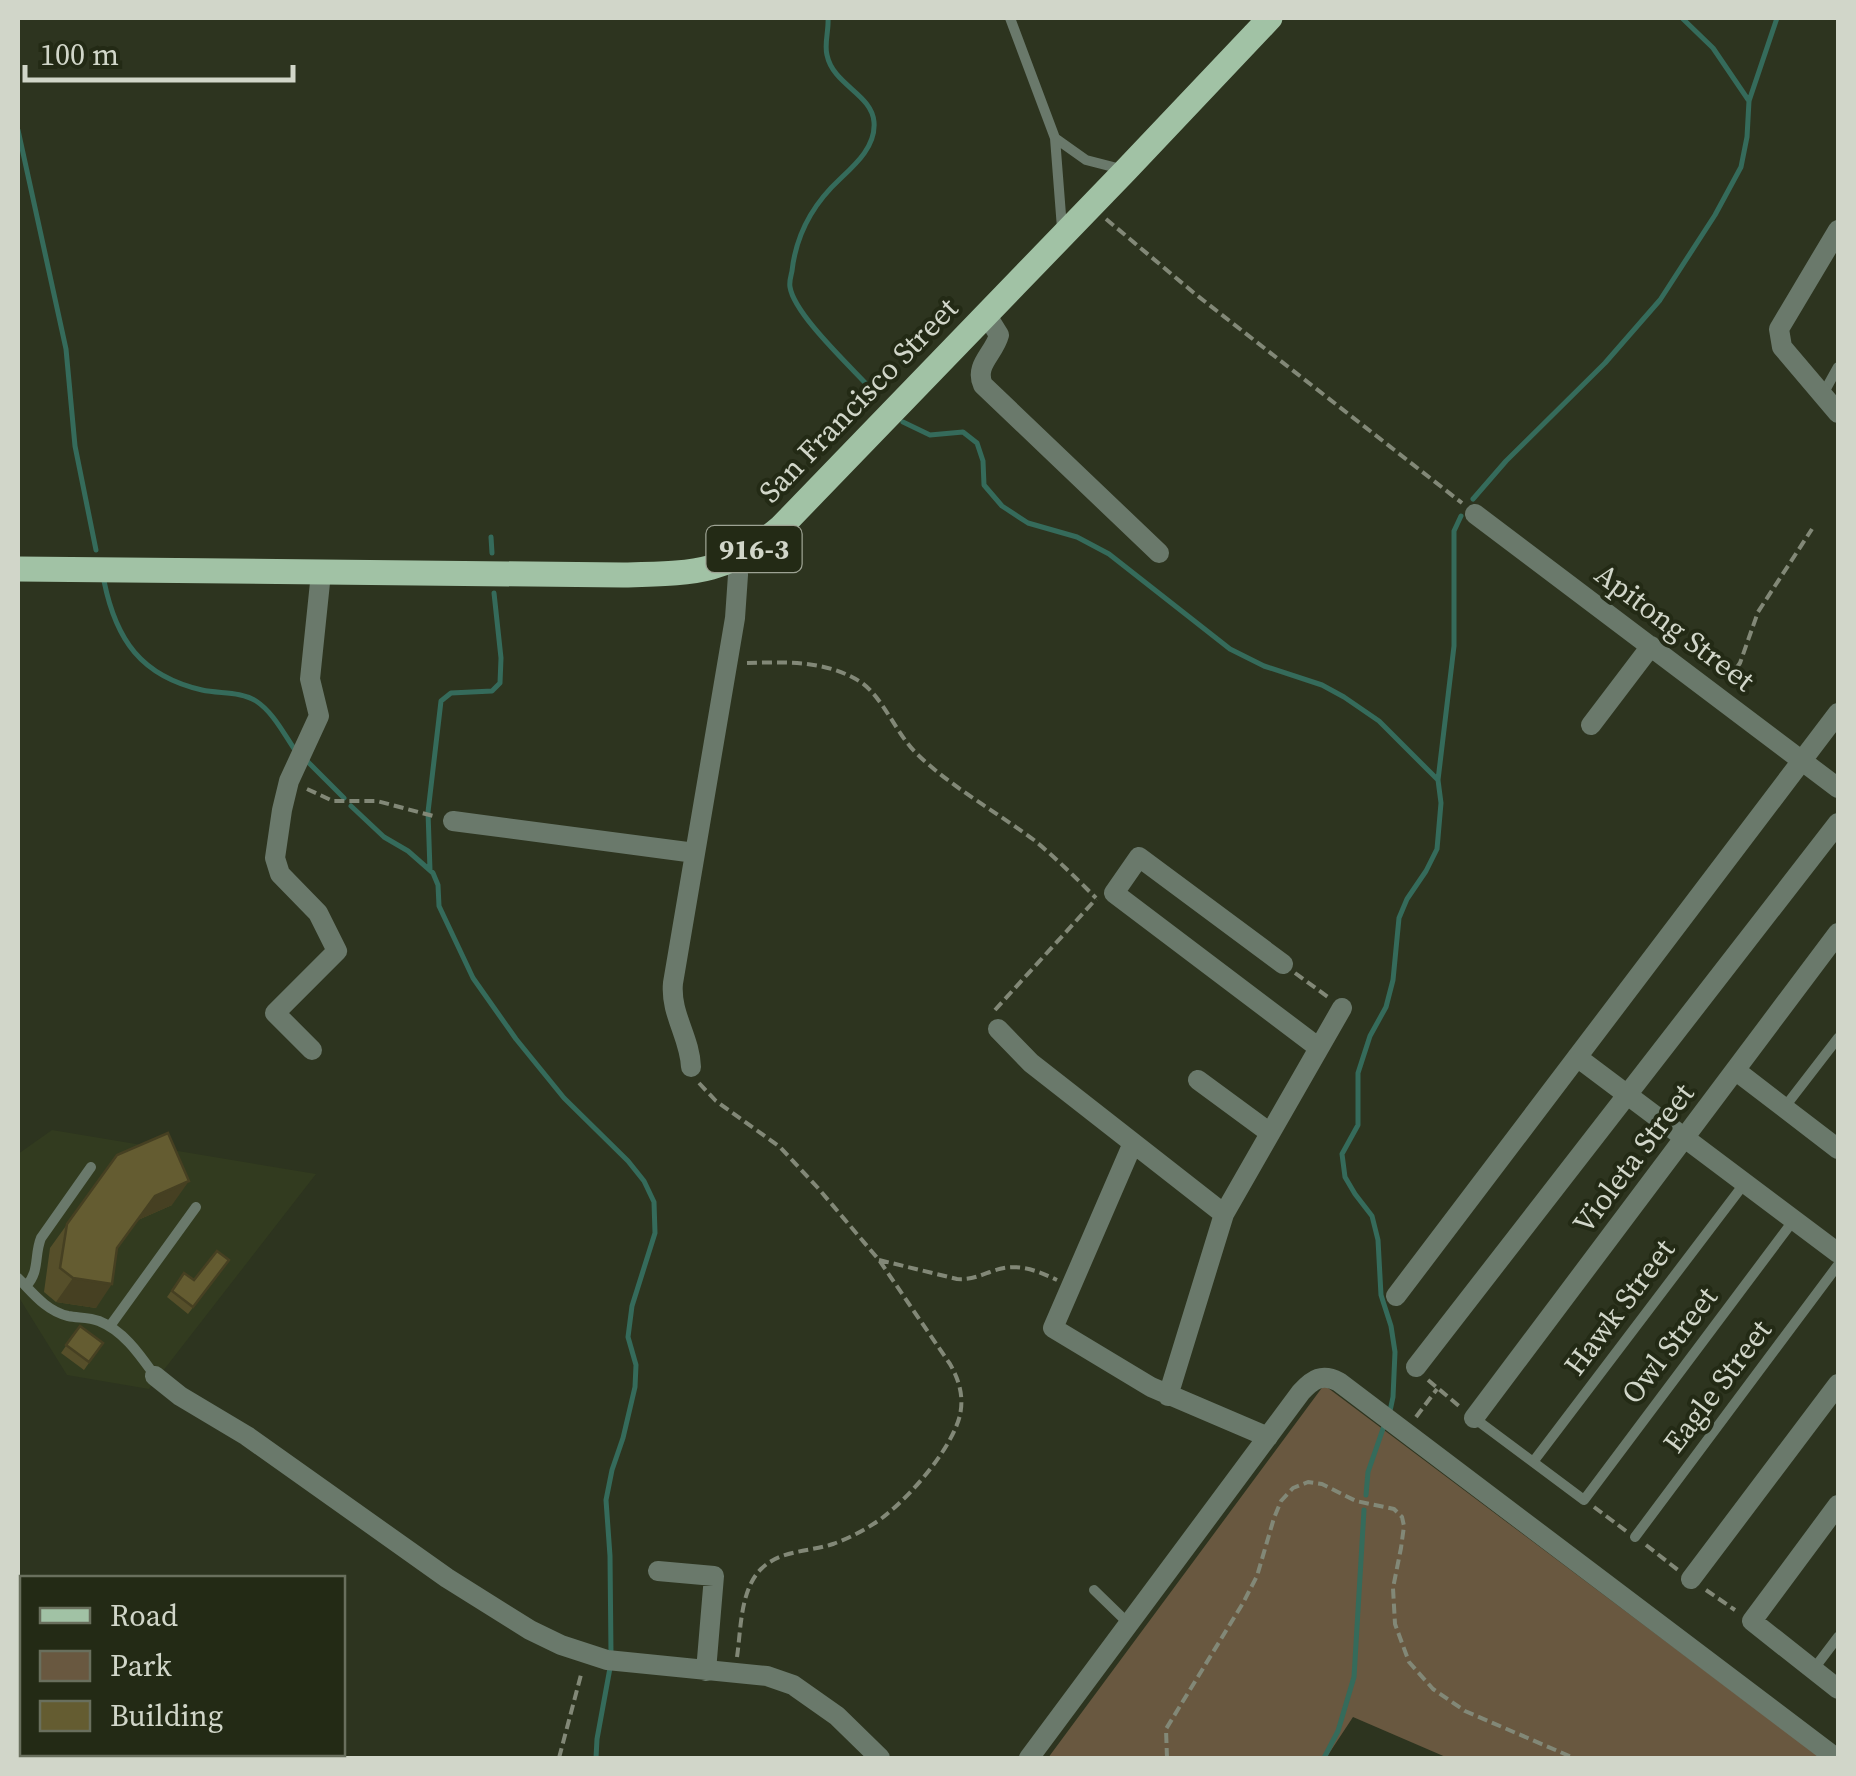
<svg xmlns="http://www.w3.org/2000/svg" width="1856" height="1776" font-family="'Source Serif 4',serif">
	<rect width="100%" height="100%" fill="#2d341f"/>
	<!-- built -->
	<path fill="#323b1f" d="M52,1130L316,1174L149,1389L67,1375L18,1296V1275L20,1272L18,1268V1154Z"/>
	<!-- green -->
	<path fill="#695840" d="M1324,1385L1821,1758H1448L1353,1717L1326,1758H1048Z"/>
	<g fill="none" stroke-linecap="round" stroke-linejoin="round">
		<!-- stream -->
		<path stroke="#356b5b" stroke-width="5" d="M828,18C829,30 824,44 827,55C833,85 872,94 874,122C876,146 856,164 840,179C813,204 796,235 792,271C791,276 789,281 790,287C794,314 850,366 870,388
			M1682,18L1713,48L1749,101
			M18,130L66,349L75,446L96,550
			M903,422L930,435L963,432L977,443L983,461L984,485L1002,506L1028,523L1077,537L1109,554L1230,649L1264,666L1322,685L1344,697L1379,721L1438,780
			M1473,499L1506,461L1605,363L1660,300L1715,215L1741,167L1747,137L1749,101L1777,18
			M491,537L492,553
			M104,581C116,640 141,676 202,690C220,694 240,691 256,701C273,712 284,734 295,750
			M306,760L344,798
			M351,806L384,837L408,851L433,873L438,885L439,906L473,978L516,1039L564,1098L628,1161L644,1181L654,1202L655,1233L632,1306L628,1337L636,1365L635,1387L623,1438L612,1470L606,1500L610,1556L611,1654
			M430,870L428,812L441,701L451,693L492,691L500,683L501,658L494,593
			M1390,1411L1393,1397L1395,1352L1391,1326L1381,1295L1378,1240L1372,1216L1355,1194L1345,1177L1342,1154L1358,1125V1073L1370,1036L1386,1007L1393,980L1399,918L1407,899L1426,871L1437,849L1441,803L1438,780L1454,646V531L1461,516
			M1366,1495L1368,1472L1384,1426
			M596,1758L597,1739L610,1668
			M1324,1758L1338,1731L1354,1677L1364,1510"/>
		<!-- path -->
		<path stroke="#828877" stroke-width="4" stroke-dasharray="10 5" stroke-linecap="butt" d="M1106,219L1194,293L1462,503
			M747,663C785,662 825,660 859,681C882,695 895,732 916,753C951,787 995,811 1034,840C1056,858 1076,878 1096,898
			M1728,680L1740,663L1758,612L1812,529
			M307,789L333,801H377L437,817
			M1295,973L1328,997
			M995,1010L1096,899
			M699,1083L716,1101L780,1147L818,1188L879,1260L950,1364C959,1380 964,1396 960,1415C952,1448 913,1493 887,1514C873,1526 850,1538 833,1544C809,1552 780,1550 761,1569C740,1590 741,1630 737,1657
			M879,1260L957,1279C970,1280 979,1276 990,1272C1015,1262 1034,1269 1057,1280
			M1428,1380L1459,1406
			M1416,1417L1437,1389
			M1594,1507L1626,1531
			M1646,1545L1678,1570
			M1706,1590L1735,1610
			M559,1758L582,1671
			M1167,1758L1166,1729L1243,1603L1257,1576L1274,1518L1281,1501L1293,1488L1308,1482L1322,1484L1356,1501L1394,1509L1402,1517L1404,1526L1401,1548L1393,1588L1395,1624L1409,1662L1433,1689L1465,1711L1574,1758"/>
		<!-- lane -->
		<path stroke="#6a796b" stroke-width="10" d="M1010,18L1055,138L1062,228
			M1055,138L1086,160L1121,169
			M1823,394L1838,367
			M1784,1108L1838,1038
			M18,1278C32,1292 46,1311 68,1316C78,1318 89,1317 99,1321C124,1331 140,1355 155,1376
			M26,1286C40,1272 34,1255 41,1238L91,1167
			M110,1326L196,1207
			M1474,1418L1584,1500L1793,1221
			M1533,1462L1744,1184
			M1635,1537L1838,1265
			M1094,1590L1129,1624
			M1813,1670L1838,1637"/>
		<!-- street -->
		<path stroke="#6a796b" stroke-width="20" d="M1838,230L1779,329L1782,347L1838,413
			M986,314L999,335C994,354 974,365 983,385L1159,553
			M1475,514L1838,788
			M1591,725L1651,646
			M453,821L695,853
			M1283,964L1139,857L1114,893L1319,1048
			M998,1029L1031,1063L1224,1214
			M312,1050L275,1013L337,951L318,913L280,874L275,858L282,810L289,781L319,716L310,679L321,573
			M1577,1057L1838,1253
			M691,1067C690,1037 670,1014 673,983L735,618L738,575L736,559
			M1735,1070L1838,1149
			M1198,1080L1270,1133
			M1133,1143L1053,1328L1151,1387L1268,1437
			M1396,1296L1838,713
			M1416,1367L1838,823
			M155,1376L180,1396L247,1436L447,1578L530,1630L561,1645L607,1660L767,1676L793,1685L837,1716L880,1758
			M1168,1396L1224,1214L1342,1008
			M1474,1418L1838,933
			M1838,1505L1752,1621L1838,1689
			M658,1571L714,1576L706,1671
			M1691,1579L1838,1384
			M18,1674L22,1678
			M75,1758L81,1754
			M1029,1758L1301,1392C1313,1379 1322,1373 1339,1382L1836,1758"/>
		<!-- primary -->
		<path stroke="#a1c2a5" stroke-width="25" d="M18,569L623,575C693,573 725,575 781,527L1126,170L1270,18"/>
	</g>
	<!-- wall -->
	<path fill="#564f2a" d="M117,1155L172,1205L138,1220L117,1249L96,1308L56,1302L44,1292L50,1248Z
		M229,1260L188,1314L167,1297L184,1273L194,1280Z
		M80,1326L103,1343L84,1370L61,1353Z"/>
	<!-- shaded-wall -->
	<path fill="#464022" d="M189,1181L172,1205L138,1220L155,1196Z
		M73,1278L112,1284L96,1308L56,1302Z"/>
	<!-- building -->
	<path fill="#645c31" stroke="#464022" stroke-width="2.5" d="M168,1133L189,1181L155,1196L117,1248L112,1284L73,1278L60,1268L67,1224L117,1155Z
		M217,1251L229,1260L193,1307L172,1291L184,1273L194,1280Z
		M80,1326L103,1343L89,1362L66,1345Z"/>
	<g text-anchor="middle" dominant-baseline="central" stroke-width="8" stroke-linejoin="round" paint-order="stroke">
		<!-- shield labels -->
		<rect fill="#232a15" stroke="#9da293" stroke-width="2.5" x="706.5" y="526" width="95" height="46" rx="8"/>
		<g font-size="28" font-weight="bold" fill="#d1d6c9">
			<text x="754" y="549">916-3</text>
		</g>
		<!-- street labels -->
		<g font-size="30" fill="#d1d6c9" stroke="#232a15">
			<text transform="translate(858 400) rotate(-46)">San Francisco Street</text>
			<text transform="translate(1675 627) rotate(37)">Apitong Street</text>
			<text transform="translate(1633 1158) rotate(-53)">Violeta Street</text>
			<text transform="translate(1619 1307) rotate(-53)">Hawk Street</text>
			<text transform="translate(1669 1345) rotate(-53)">Owl Street</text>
			<text transform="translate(1717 1386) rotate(-53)">Eagle Street</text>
		</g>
	</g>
	<!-- border -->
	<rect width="1856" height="1776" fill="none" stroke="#d1d6c9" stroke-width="40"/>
	<!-- legend -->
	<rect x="20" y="1576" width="325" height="180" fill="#232a15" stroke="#696f5d" stroke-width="2.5"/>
	<rect x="40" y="1608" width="50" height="15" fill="#a1c2a5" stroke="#696f5d" stroke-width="2.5"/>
	<text x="110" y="1626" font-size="30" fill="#d1d6c9">Road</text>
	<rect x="40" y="1651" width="50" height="30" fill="#695840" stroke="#696f5d" stroke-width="2.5"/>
	<text x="110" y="1676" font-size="30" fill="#d1d6c9">Park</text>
	<rect x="40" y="1701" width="50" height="30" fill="#645c31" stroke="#696f5d" stroke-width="2.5"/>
	<text x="110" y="1726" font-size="30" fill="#d1d6c9">Building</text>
	<!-- scale -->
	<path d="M25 65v15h268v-15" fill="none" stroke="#d1d6c9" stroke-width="5"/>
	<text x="40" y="65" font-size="30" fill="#d1d6c9" stroke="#232a15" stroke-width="8" paint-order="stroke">100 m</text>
</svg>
